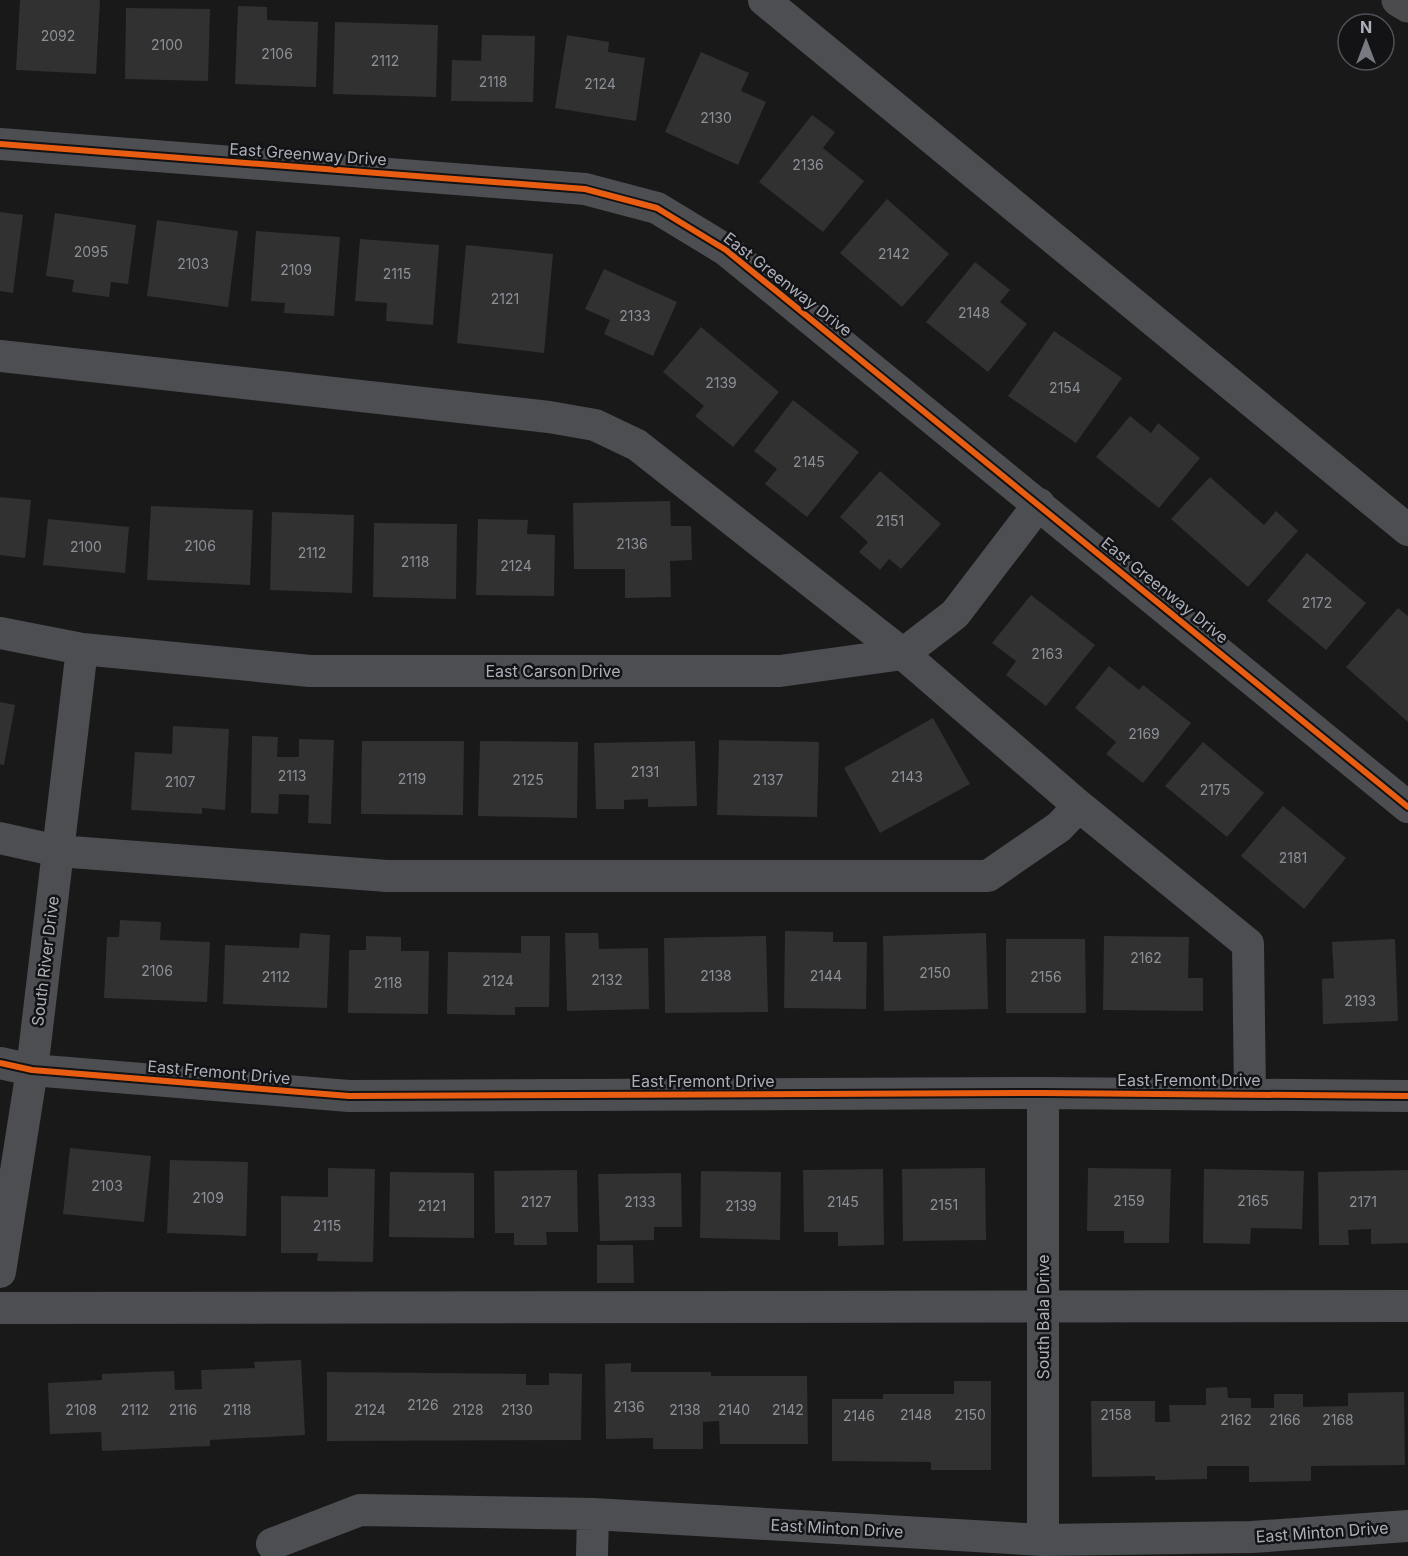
<svg xmlns="http://www.w3.org/2000/svg" width="1408" height="1556" font-family="Inter,sans-serif">
	<rect width="100%" height="100%" fill="#191919"/>
	<!-- building -->
	<path fill="#313131" d="M20,0H100L96,74L16,70Z
		M238,6L267,7V20L318,22L316,87L235,84Z
		M126,8L210,9L208,81L125,79Z
		M335,22L438,25L436,97L333,94Z
		M482,35L535,36L533,102L451,101L452,60L481,61Z
		M567,35L609,42L608,52L645,58L636,121L555,108Z
		M701,52L749,73L741,91L766,102L738,165L665,132Z
		M812,115L835,132L823,148L864,181L823,232L759,182Z
		M887,199L949,254L902,307L840,253Z
		M0,212L23,215L13,293L0,291Z
		M55,213L136,225L128,284L111,282L109,297L72,292L74,280L46,276Z
		M157,220L238,231L228,307L147,296Z
		M256,231L340,237L334,316L284,313L285,303L251,301Z
		M360,239L439,245L433,325L386,321L387,303L355,301Z
		M466,245L553,254L544,353L457,343Z
		M975,262L1010,290L1000,302L1027,324L988,372L926,322Z
		M604,269L677,302L653,356L604,334L610,320L585,309Z
		M701,327L779,392L733,447L695,416L704,406L663,372Z
		M1054,331L1122,378L1076,443L1008,396Z
		M793,400L859,452L807,517L765,484L777,469L754,451Z
		M1130,416L1151,433L1158,423L1200,458L1159,508L1096,457Z
		M880,471L941,524L901,569L889,559L880,570L859,552L868,542L840,517Z
		M1210,477L1264,525L1276,511L1298,531L1248,587L1171,519Z
		M0,497L31,500L25,558L0,555Z
		M670,501L671,526H691L692,560L670,561L671,597L625,598V569H574L573,503Z
		M151,506L253,510L250,585L147,580Z
		M272,512L354,515L352,593L270,590Z
		M48,519L129,527L125,573L43,565Z
		M478,519L528,520L527,534L555,535L554,596L476,595Z
		M374,523L457,524L456,599L373,597Z
		M1307,553L1366,603L1326,650L1267,601Z
		M1031,595L1095,645L1046,706L1006,675L1016,661L992,643Z
		M1398,608L1408,616V722L1346,667Z
		M1109,666L1139,690L1143,685L1191,723L1143,783L1106,754L1116,742L1075,708Z
		M0,702L15,705L4,765L0,764Z
		M933,718L970,784L880,833L844,768Z
		M173,726L229,729L225,810L202,808V814L131,810L135,752L172,754Z
		M252,736L278,737L277,757H299V739L334,740L331,824L308,823L309,795L279,794L278,814L251,813Z
		M719,740L819,742L817,817L717,815Z
		M362,741H464L463,815L361,814Z
		M480,741L578,742L577,818L478,816Z
		M695,741L697,806L648,807V799L624,800V809H596L594,743Z
		M1203,742L1264,793L1227,837L1165,786Z
		M1283,806L1346,858L1304,909L1241,856Z
		M120,920L161,922L160,940L210,942L207,1002L104,998L107,937H119Z
		M785,931L833,932V942H867L866,1009L784,1008Z
		M300,933L330,935L327,1008L223,1004L225,945L299,948Z
		M565,933H598L599,949L648,948L649,1009L567,1011Z
		M986,933L988,1009L884,1011L883,936Z
		M366,936L401,937V951H429L428,1014L348,1013L349,950H366Z
		M521,936H550L549,1007H515V1015L447,1014L448,952L521,953Z
		M766,936L768,1012L665,1013L664,938Z
		M1104,936L1189,937L1188,978H1203V1011L1103,1010Z
		M1006,939H1085L1086,1013H1006Z
		M1395,939L1398,1021L1323,1024L1322,979L1334,978L1332,942Z
		M70,1148L151,1156L144,1222L63,1214Z
		M170,1160L248,1162L246,1236L167,1233Z
		M328,1168L375,1169L373,1262L317,1261L318,1253H281V1196L328,1197Z
		M985,1168L986,1240L903,1241L902,1169Z
		M1088,1168L1171,1169L1169,1243H1124V1231H1087Z
		M883,1169L884,1245L838,1246V1232H804L803,1170Z
		M1204,1169L1304,1171L1302,1229L1251,1228L1250,1244L1203,1243Z
		M577,1170L578,1232H546L547,1245H514V1233H495L494,1171Z
		M1408,1170V1243L1371,1244V1229L1348,1230L1349,1245H1319L1318,1172Z
		M701,1171L781,1172L780,1240L700,1238Z
		M390,1172L474,1173V1238L389,1237Z
		M681,1173L682,1227H654V1240L600,1241L598,1174Z
		M597,1245H633L634,1283H597Z
		M301,1360L305,1435L210,1440V1446L102,1451L101,1432L50,1434L48,1383L102,1380V1374L174,1371L175,1390L202,1389L201,1370L255,1368L254,1362Z
		M631,1363V1372H711V1376H807L808,1444H720L719,1421L703,1422V1449H653V1438L606,1439L605,1364Z
		M327,1372L526,1374V1385H549V1373L582,1374L581,1440L327,1441Z
		M954,1381H991V1470H931V1462L832,1461V1399H883V1394H954Z
		M1227,1387L1228,1398H1251V1408H1274V1394H1303V1407L1348,1406V1393L1404,1392L1405,1465L1311,1466V1481L1249,1482V1466H1207V1479L1155,1480V1476L1092,1477L1091,1401H1155V1422H1170L1169,1405H1206V1388Z"/>
	<g fill="none" stroke-linecap="round" stroke-linejoin="round">
		<!-- minor -->
		<path stroke="#4d4e52" stroke-width="32" d="M764,0L1408,530
			M0,144L585,189L657,208L726,250L1408,807
			M0,356L549,417L595,425L637,445L903,654L1079,806L1248,944L1250,1094
			M0,633L82,649L310,671H780L903,654L955,614L1039,504
			M0,838L58,851L387,876H988L1059,827L1079,806
			M0,1063L32,1070L349,1096L1043,1093L1408,1096
			M1043,1093V1540
			M0,1272L32,1070L82,649
			M0,1308L1408,1306
			M272,1544L360,1510L593,1514L1043,1540L1252,1537L1408,1526
			M592,1556L593,1514"/>
		<!-- highway -->
		<path stroke="#4b4b4e" stroke-width="33" d="M1398,0L1408,6"/>
		<!-- cycleway casing -->
		<g stroke="#131315" stroke-width="10">
			<path id="cycleway" d="M0,144L585,189L657,208L726,250L1408,807
				M0,1063L32,1070L349,1096L1043,1093L1408,1096"/>
		</g>
		<!-- cycleway -->
		<use href="#cycleway" stroke="#e95d12" stroke-width="6"/>
	</g>
	<g text-anchor="middle" dominant-baseline="central" stroke-width="5" stroke-linejoin="round" paint-order="stroke">
		<!-- number labels -->
		<g font-size="14" fill="#8c9097">
			<text x="58" y="35">2092</text>
			<text x="167" y="44">2100</text>
			<text x="277" y="53">2106</text>
			<text x="385" y="60">2112</text>
			<text x="493" y="81">2118</text>
			<text x="600" y="83">2124</text>
			<text x="716" y="117">2130</text>
			<text x="808" y="164">2136</text>
			<text x="91" y="251">2095</text>
			<text x="894" y="253">2142</text>
			<text x="193" y="263">2103</text>
			<text x="296" y="269">2109</text>
			<text x="397" y="273">2115</text>
			<text x="505" y="298">2121</text>
			<text x="974" y="312">2148</text>
			<text x="635" y="315">2133</text>
			<text x="721" y="382">2139</text>
			<text x="1065" y="387">2154</text>
			<text x="809" y="461">2145</text>
			<text x="890" y="520">2151</text>
			<text x="632" y="543">2136</text>
			<text x="200" y="545">2106</text>
			<text x="86" y="546">2100</text>
			<text x="312" y="552">2112</text>
			<text x="415" y="561">2118</text>
			<text x="516" y="565">2124</text>
			<text x="1317" y="602">2172</text>
			<text x="1047" y="653">2163</text>
			<text x="1144" y="733">2169</text>
			<text x="645" y="771">2131</text>
			<text x="292" y="775">2113</text>
			<text x="907" y="776">2143</text>
			<text x="412" y="778">2119</text>
			<text x="528" y="779">2125</text>
			<text x="768" y="779">2137</text>
			<text x="180" y="781">2107</text>
			<text x="1215" y="789">2175</text>
			<text x="1293" y="857">2181</text>
			<text x="1146" y="957">2162</text>
			<text x="157" y="970">2106</text>
			<text x="935" y="972">2150</text>
			<text x="716" y="975">2138</text>
			<text x="826" y="975">2144</text>
			<text x="276" y="976">2112</text>
			<text x="1046" y="976">2156</text>
			<text x="607" y="979">2132</text>
			<text x="498" y="980">2124</text>
			<text x="388" y="982">2118</text>
			<text x="1360" y="1000">2193</text>
			<text x="107" y="1185">2103</text>
			<text x="208" y="1197">2109</text>
			<text x="1129" y="1200">2159</text>
			<text x="1253" y="1200">2165</text>
			<text x="536" y="1201">2127</text>
			<text x="640" y="1201">2133</text>
			<text x="843" y="1201">2145</text>
			<text x="1363" y="1201">2171</text>
			<text x="944" y="1204">2151</text>
			<text x="432" y="1205">2121</text>
			<text x="741" y="1205">2139</text>
			<text x="327" y="1225">2115</text>
			<text x="423" y="1404">2126</text>
			<text x="629" y="1406">2136</text>
			<text x="81" y="1409">2108</text>
			<text x="135" y="1409">2112</text>
			<text x="183" y="1409">2116</text>
			<text x="237" y="1409">2118</text>
			<text x="370" y="1409">2124</text>
			<text x="468" y="1409">2128</text>
			<text x="517" y="1409">2130</text>
			<text x="685" y="1409">2138</text>
			<text x="734" y="1409">2140</text>
			<text x="788" y="1409">2142</text>
			<text x="916" y="1414">2148</text>
			<text x="970" y="1414">2150</text>
			<text x="1116" y="1414">2158</text>
			<text x="859" y="1415">2146</text>
			<text x="1236" y="1419">2162</text>
			<text x="1285" y="1419">2166</text>
			<text x="1338" y="1419">2168</text>
		</g>
		<!-- street labels -->
		<g font-size="16" fill="#abafb9" stroke="#131315">
			<text transform="translate(308 154) rotate(4)">East Greenway Drive</text>
			<text transform="translate(788 284) rotate(38)">East Greenway Drive</text>
			<text transform="translate(1165 590) rotate(39)">East Greenway Drive</text>
			<text x="553" y="671">East Carson Drive</text>
			<text transform="translate(45 961) rotate(-83)">South River Drive</text>
			<text transform="translate(219 1072) rotate(5)">East Fremont Drive</text>
			<text x="1189" y="1080">East Fremont Drive</text>
			<text x="703" y="1081">East Fremont Drive</text>
			<text transform="translate(1043 1317) rotate(-90)">South Bala Drive</text>
			<text transform="translate(837 1528) rotate(3)">East Minton Drive</text>
			<text transform="translate(1322 1532) rotate(-4)">East Minton Drive</text>
		</g>
	</g>
	<!-- north arrow -->
	<g transform="translate(1366 42)"><circle r="28" fill="#131315" stroke="#505157" stroke-width="1.5"/>
	<path d="M0-4.5L10 22L0 15L-10 22Z" fill="#787a81"/>
	<text y="-9" font-size="16" font-weight="bold" text-anchor="middle" fill="#abafb9">N</text>
	</g>
</svg>
